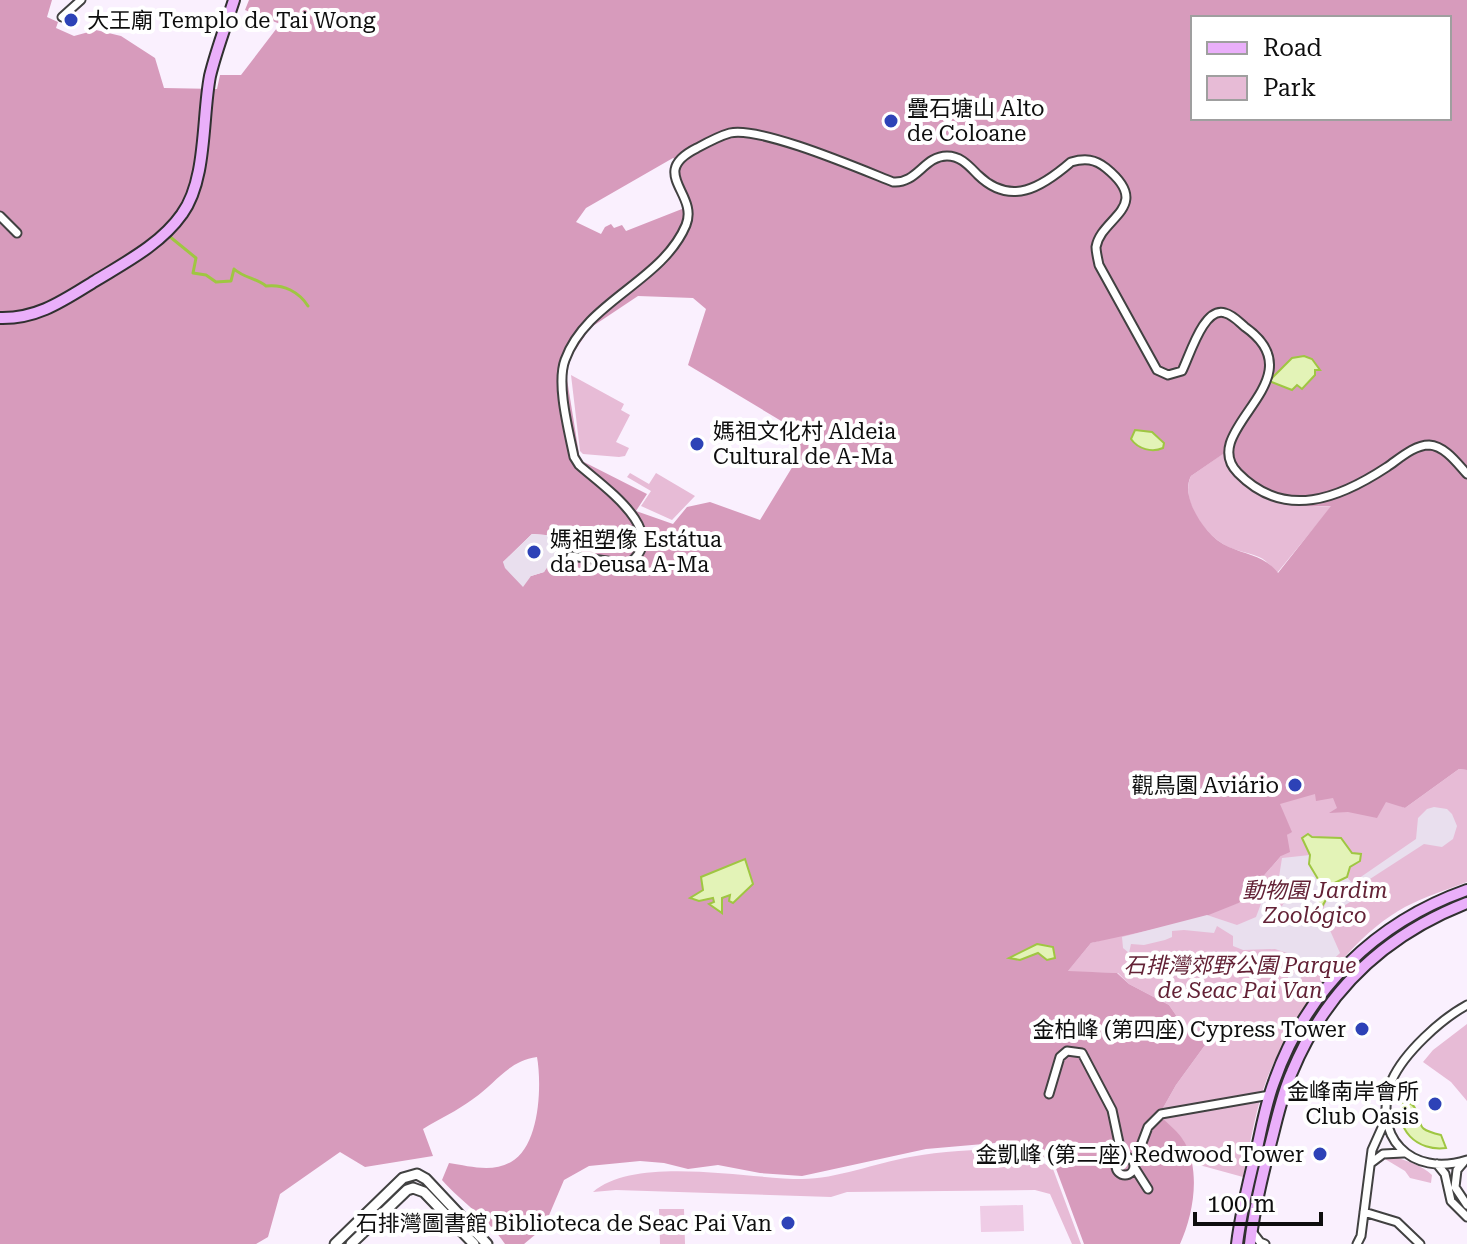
<svg xmlns="http://www.w3.org/2000/svg" width="1467" height="1244" font-family="'Roboto Serif','Noto Sans SC',serif">
	<rect width="100%" height="100%" fill="#faf0fe"/>
	<!-- green -->
	<path fill="#e7bbd6" d="M571,375L624,404L621,410L630,415L616,442L629,448L625,456L619,457L583,454L580,451Z
		M1224,453C1234,499 1292,508 1332,506L1277,573C1272,567 1266,560 1259,557C1247,552 1234,551 1223,544C1203,532 1180,499 1191,476Z
		M630,473L649,484L656,473L695,496L672,520L641,506L651,491L627,477Z
		M1266,751L1405,808L1459,769L1467,770V882C1446,890 1424,897 1405,907C1349,937 1292,1018 1268,1076C1256,1106 1250,1145 1243,1177L1192,1163L1183,1140L1159,1115L1176,1085L1208,1041L1180,1021L1169,1005L1129,984L1118,973L1067,972L1091,943L1241,902L1281,856L1287,835L1291,831L1279,804Z
		M1467,1024V1101L1451,1082L1423,1062L1433,1050Z
		M1007,1148L1034,1157L1053,1169L1081,1244H1072L1050,1194L1035,1190L847,1192L831,1197L616,1190L593,1192C636,1155 747,1179 802,1179C836,1179 876,1163 910,1157C942,1151 975,1150 1007,1148Z
		M1391,1156C1405,1160 1422,1165 1432,1175L1431,1183L1410,1178L1405,1171L1385,1159Z
		M659,1209H684L685,1244H660Z"/>
	<!-- forest -->
	<path fill="#d79bbc" fill-rule="evenodd" d="M0,0H52L47,17L58,22L56,28L74,36L96,30L121,36L155,58L164,88L217,89L220,75H241L280,24L245,10L249,0H1467V770L1459,769L1405,808L1386,802L1377,818L1348,812L1329,813L1337,808L1333,798L1316,801L1315,794L1280,804L1292,832L1287,835L1290,852L1281,856L1241,902L1196,920L1091,943L1068,971L1117,973L1129,984L1169,1005L1180,1021L1208,1041L1176,1085L1159,1115C1167,1123 1180,1133 1185,1143C1201,1173 1193,1215 1180,1244H1084L1055,1166L1043,1157L1014,1145L995,1143L926,1149L802,1176L760,1173L718,1165L688,1169L664,1163L640,1161L589,1166L564,1180L547,1220L536,1234L524,1244H505C488,1218 462,1203 442,1180L449,1163C469,1166 492,1173 511,1162C540,1146 542,1085 537,1057C508,1061 496,1083 473,1099C457,1111 439,1119 423,1129L433,1156L365,1167L340,1152L280,1194L268,1237L256,1244H0ZM1193,18H1449V118H1193ZM673,158L678,161L676,183L687,207L626,231L622,225L614,228L611,224L605,227L601,234L576,222L586,208ZM638,296L693,298L706,309L688,365L793,428L799,456L760,520L710,502L687,507L673,524L636,511L647,494L580,460L566,373L572,355L590,328ZM1223,454C1226,480 1261,499 1286,504C1301,507 1316,506 1331,506L1278,573C1265,556 1247,555 1229,547C1212,540 1199,522 1192,506C1188,495 1186,486 1191,476ZM532,534L559,536L544,572L531,576L503,562ZM753,884L731,898L730,895L722,898L720,903L710,904L714,902V898L699,901L691,899L703,890Z"/>
	<!-- pitch -->
	<path fill="#efcce6" d="M1023,1205L1024,1231L981,1232L980,1206Z"/>
	<!-- plaza -->
	<path fill="#e9dfee" d="M532,534L559,536L568,541L572,551L571,556L565,557L562,563L549,565L544,572L531,576L523,587L505,568L503,562Z
		M1434,807L1447,809L1452,814L1457,826L1453,839L1442,847L1424,844L1356,888L1361,895L1339,909L1331,907L1325,919L1340,953L1321,971L1308,964L1293,993L1290,992L1288,977L1294,974L1298,962L1287,953L1275,949L1243,950L1233,946V936L1217,926L1214,933L1184,930L1172,931V937L1165,940L1144,945L1131,944L1129,953L1123,948L1122,937L1207,915L1237,925L1256,917L1262,901L1268,902V905L1282,906L1286,900L1289,883L1288,879L1279,877L1282,858L1310,855L1309,864L1322,885L1317,895L1323,910L1326,902L1320,896L1325,888L1347,877L1352,883L1416,839L1418,818L1427,809Z"/>
	<!-- water -->
	<path fill="#e3f3b7" stroke="#9fc642" stroke-width="2" d="M1304,356L1312,359L1320,370H1315V375L1302,389L1297,385L1292,390L1269,381L1292,358Z
		M1135,430L1152,432L1164,443L1163,448C1152,453 1138,449 1131,439Z
		M1308,834L1312,837L1341,838L1352,853L1361,854L1360,861L1350,867L1347,877L1324,888L1321,896L1327,898L1321,908L1317,896L1321,884L1309,864L1310,855L1302,838Z
		M745,859L753,884L733,903L729,901L730,895L722,898V913L709,904L714,902L713,898L699,901L690,898L703,890L701,877Z
		M1037,944L1053,947L1055,958L1047,960L1038,953L1020,960L1009,958Z
		M1404,1100C1408,1102 1413,1104 1415,1108C1426,1124 1411,1128 1441,1135L1446,1148C1418,1152 1392,1129 1404,1100Z"/>
	<g fill="none" stroke-linecap="round" stroke-linejoin="round">
		<!-- stream -->
		<path stroke="#9fc642" stroke-width="3" d="M169,236L196,258L193,273L206,275L216,282L231,281L234,269C244,278 256,278 266,286C284,284 299,292 308,306"/>
		<!-- minor casing -->
		<g stroke="#414141" stroke-width="11">
			<path id="minor" d="M62,17L81,0
				M0,216L17,233
				M571,556L628,564C673,533 601,485 579,465L574,457C569,432 556,384 565,360C586,301 662,282 686,225C699,193 647,173 697,148C708,142 719,136 730,133C760,126 860,169 893,182C917,184 924,156 947,156C961,156 969,166 978,175C1011,207 1042,187 1071,162C1085,158 1095,159 1106,168C1154,207 1101,217 1096,247C1096,252 1098,260 1099,265L1157,370L1168,375L1182,371C1190,355 1204,306 1225,313C1233,315 1239,322 1245,327C1320,380 1195,430 1238,473C1285,521 1340,498 1387,467C1399,459 1414,445 1429,445C1445,446 1457,463 1467,474
				M1467,1005C1441,1019 1404,1053 1392,1080C1370,1136 1411,1178 1467,1160
				M1049,1094L1060,1057L1067,1051L1082,1053L1112,1110L1122,1157
				M1116 1166a9 9 0 1 1 18 0a9 9 0 1 1-18 0Z
				M1371,1163L1383,1154L1403,1153
				M1463,1163L1457,1170L1455,1187L1467,1205
				M1134,1164L1148,1127L1161,1114L1270,1095
				M1437,1164L1445,1174L1451,1201L1467,1217
				M1134,1167L1148,1189
				M1364,1212L1397,1222L1420,1244
				M1253,1233L1260,1242L1265,1244
				M1357,1244L1361,1236L1372,1150L1385,1121"/>
		</g>
		<!-- tertiary casing -->
		<g stroke="#414141" stroke-width="13">
			<path id="tertiary" d="M335,1244L403,1178L417,1174L426,1179L487,1244
				M351,1244L407,1190L413,1188L424,1192L474,1244"/>
		</g>
		<!-- secondary casing -->
		<g stroke="#303030" stroke-width="14">
			<path id="secondary" d="M0,318C38,319 64,300 95,281C126,262 161,244 182,214C207,180 202,117 210,76C216,51 226,25 234,0
				M1237,1244C1241,1211 1249,1180 1257,1148C1262,1126 1266,1103 1274,1082C1306,990 1376,922 1467,890
				M1250,1244C1254,1209 1262,1176 1271,1142C1277,1119 1282,1094 1292,1072C1326,990 1385,935 1467,903"/>
		</g>
		<!-- minor -->
		<use href="#minor" stroke="#fff" stroke-width="7"/>
		<!-- tertiary -->
		<use href="#tertiary" stroke="#fff" stroke-width="9"/>
		<!-- secondary -->
		<use href="#secondary" stroke="#eaaffa" stroke-width="10"/>
	</g>
	<!-- markers -->
	<g fill="#2d42b7" stroke="#fff" stroke-width="3">
		<circle cx="71" cy="20" r="8"/>
		<circle cx="891" cy="121" r="8"/>
		<circle cx="697" cy="444" r="8"/>
		<circle cx="534" cy="552" r="8"/>
		<circle cx="1295" cy="785" r="8"/>
		<circle cx="1362" cy="1029" r="8"/>
		<circle cx="1435" cy="1104" r="8"/>
		<circle cx="1320" cy="1154" r="8"/>
		<circle cx="788" cy="1223" r="8"/>
	</g>
	<g text-anchor="middle" dominant-baseline="central" stroke-width="8" stroke-linejoin="round" paint-order="stroke">
		<!-- poi labels -->
		<g font-size="22" fill="#0e0e0e" stroke="#fff" text-anchor="end">
			<text x="87" y="20" text-anchor="start">大王廟 Templo de Tai Wong</text>
			<text x="907" y="108" text-anchor="start">疊石塘山 Alto<tspan x="907" dy="25">de Coloane</tspan></text>
			<text x="713" y="431" text-anchor="start">媽祖文化村 Aldeia<tspan x="713" dy="25">Cultural de A-Ma</tspan></text>
			<text x="550" y="539" text-anchor="start">媽祖塑像 Estátua<tspan x="550" dy="25">da Deusa A-Ma</tspan></text>
			<text x="1279" y="785">觀鳥園 Aviário</text>
			<text x="1346" y="1029">金柏峰 (第四座) Cypress Tower</text>
			<text x="1419" y="1091">金峰南岸會所<tspan x="1419" dy="25">Club Oasis</tspan></text>
			<text x="1304" y="1154">金凱峰 (第二座) Redwood Tower</text>
			<text x="772" y="1223">石排灣圖書館 Biblioteca de Seac Pai Van</text>
		</g>
		<!-- park labels -->
		<g font-size="22" font-style="italic" fill="#632236" stroke="#fff">
			<text x="1315" y="890">動物園 Jardim<tspan x="1315" dy="25">Zoológico</tspan></text>
			<text x="1240" y="965">石排灣郊野公園 Parque<tspan x="1240" dy="25">de Seac Pai Van</tspan></text>
		</g>
	</g>
	<!-- legend -->
	<rect x="1191" y="16" width="260" height="104" fill="#ffffff" stroke="#9f9f9f" stroke-width="2"/>
	<rect x="1207" y="42" width="40" height="12" fill="#eaaffa" stroke="#9f9f9f" stroke-width="2"/>
	<text x="1263" y="56" font-size="24" fill="#0e0e0e">Road</text>
	<rect x="1207" y="76" width="40" height="24" fill="#e7bbd6" stroke="#9f9f9f" stroke-width="2"/>
	<text x="1263" y="96" font-size="24" fill="#0e0e0e">Park</text>
	<!-- scale -->
	<path d="M1195 1212v12h126v-12" fill="none" stroke="#0e0e0e" stroke-width="4"/>
	<text x="1207" y="1212" font-size="24" fill="#0e0e0e" stroke="#ffffff" stroke-width="6" paint-order="stroke">100 m</text>
</svg>
